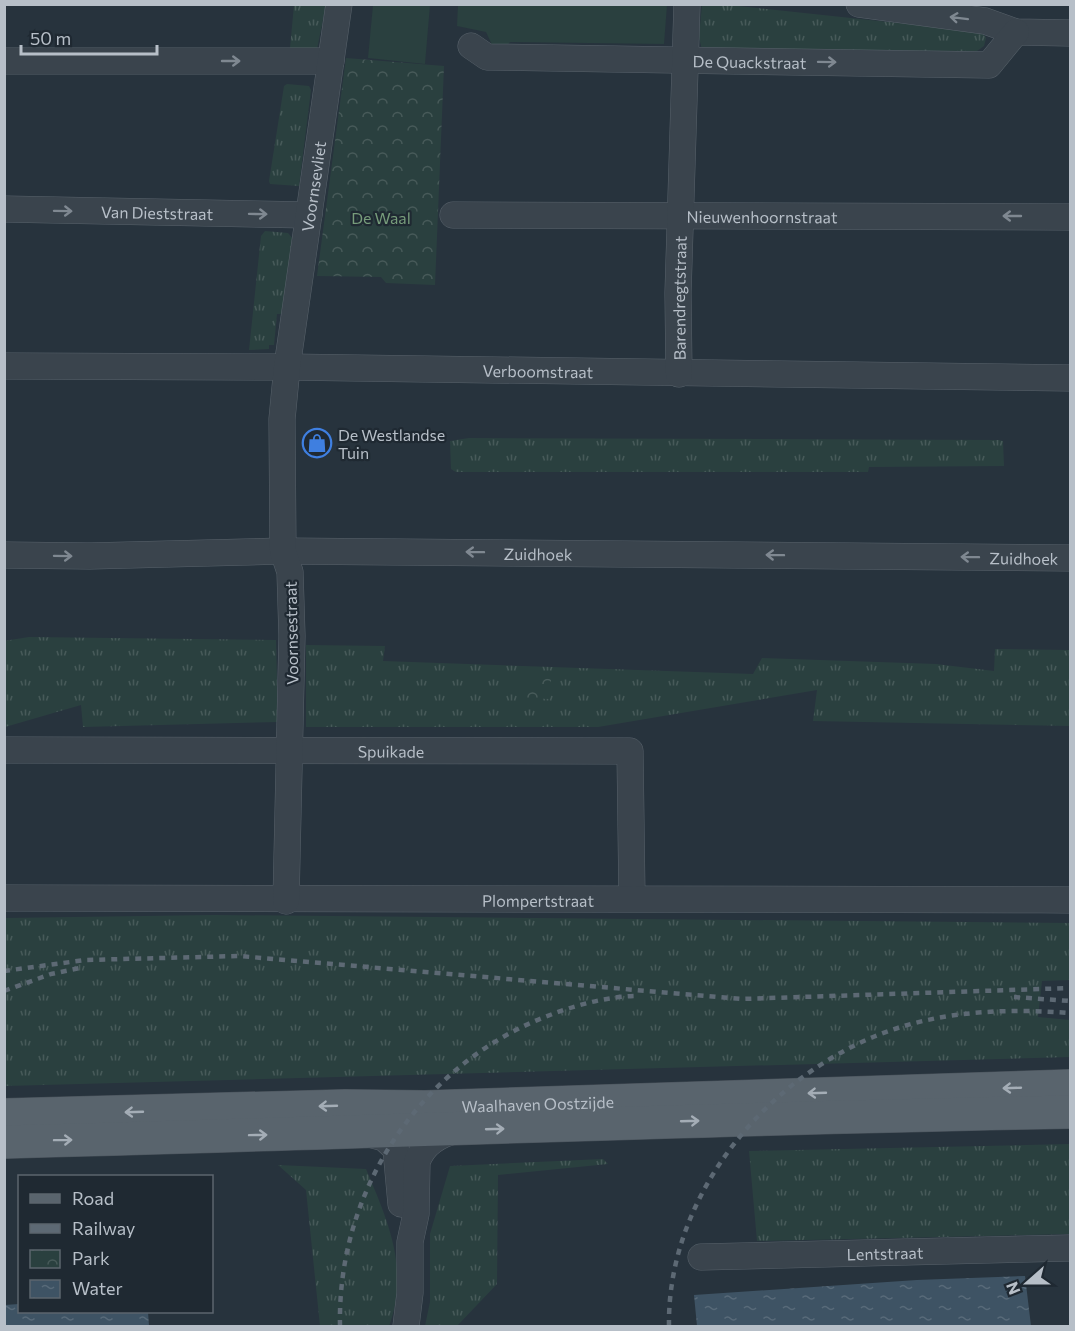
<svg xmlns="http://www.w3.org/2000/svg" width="1075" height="1331" font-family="Commissioner,sans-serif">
	<defs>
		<pattern id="grass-tufts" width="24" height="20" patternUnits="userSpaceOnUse" patternTransform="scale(1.5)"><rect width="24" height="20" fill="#2a403f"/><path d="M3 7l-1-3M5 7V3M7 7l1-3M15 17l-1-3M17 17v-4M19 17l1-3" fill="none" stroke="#475a59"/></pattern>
		<pattern id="park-crowns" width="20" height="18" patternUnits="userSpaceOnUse" patternTransform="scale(1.5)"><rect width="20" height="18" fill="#2a403f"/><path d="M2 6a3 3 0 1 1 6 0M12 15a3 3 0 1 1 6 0" fill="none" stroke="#475a59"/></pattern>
		<pattern id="water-ripples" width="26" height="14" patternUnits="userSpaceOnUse" patternTransform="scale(1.5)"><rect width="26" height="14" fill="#3e5364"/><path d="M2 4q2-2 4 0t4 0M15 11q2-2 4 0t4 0" fill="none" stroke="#586a79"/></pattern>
	</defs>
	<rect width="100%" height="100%" fill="#27333d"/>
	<!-- grass -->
	<path fill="url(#grass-tufts)" d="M720,4L982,32L986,38L984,46L977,51L702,50L699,37L702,5Z
		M294,5H326L317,49L290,48Z
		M287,84L309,86L311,90L299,186L270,184L269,181L284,86Z
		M265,231L288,233L294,240L282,314H277L274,345H269V349L249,350L261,236Z
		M469,438L999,440L1003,441L1004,466L869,467L868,472H456L451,469L450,441Z
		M29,637L276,640L278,722L83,727L81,705L5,727L4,641Z
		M306,645L385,646L383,661L753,674L762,658L936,664L994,671L995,649L1070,650V726L813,721L817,690L598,727H306Z
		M214,915L1070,923V980L1042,981L1038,1017L1070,1020V1057L5,1086V918Z
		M1070,1144V1234L757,1241L749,1151Z
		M603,1159L608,1164L498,1175L497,1284L457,1326H425L430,1302V1234L450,1166Z
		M278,1165L366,1169C388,1221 410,1270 389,1326H320L306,1190Z"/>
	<!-- park -->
	<path fill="url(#park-crowns)" d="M346,58L444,66L435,285L386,283L381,277L317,276Z
		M524,678L551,679L550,699L524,698Z"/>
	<!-- garden -->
	<path fill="#2a403f" d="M373,5H430L425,64L368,58Z
		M458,5H667L664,44L510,42L504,50L492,45L486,32L457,26Z"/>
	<!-- water -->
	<path fill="url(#water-ripples)" d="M1025,1276L1031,1326H697L694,1295L917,1280Z
		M19,1304L20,1312H148L149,1326H5V1305Z"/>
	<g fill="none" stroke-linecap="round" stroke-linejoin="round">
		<!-- minor casing -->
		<g stroke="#58626b" stroke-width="27">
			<g id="minor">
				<path d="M859,4L985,21L1016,32L1070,33"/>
				<path id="s1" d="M471,46L487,57L989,65L1016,32"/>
				<path d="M4,61H331"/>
				<path id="s2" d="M4,209L309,215"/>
				<path id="s3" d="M453,215L1070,217"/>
				<path id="s4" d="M4,366L287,367L1070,378"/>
				<path id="s5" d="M679,374L678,293L687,4"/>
				<path id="s6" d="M4,555L90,556L283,551L1070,558"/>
				<path id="s7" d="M4,750L630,751L632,898"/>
				<path id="s8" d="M4,898C360,902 715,898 1070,900"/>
				<path id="s9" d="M286,901L292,636L290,572L283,551L282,419L287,367L339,4"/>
				<path d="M365,1133L384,1138L396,1149L401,1204"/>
				<path id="s10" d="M701,1257L1070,1248"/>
				<path d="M406,1326L410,1293V1242L416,1214L417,1162C423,1144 440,1134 458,1130"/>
			</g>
		</g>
		<!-- major casing -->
		<g stroke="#475059" stroke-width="34">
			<g id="major">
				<path id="s11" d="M4,1115L345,1106L425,1107L1070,1086"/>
				<path d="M4,1142C360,1133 715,1118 1070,1112"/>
			</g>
		</g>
		<!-- minor -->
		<use href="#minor" stroke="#3a444d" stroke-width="26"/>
		<!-- major -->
		<use href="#major" stroke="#59646d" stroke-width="33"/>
		<!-- rail -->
		<path stroke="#5d6974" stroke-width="4.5" stroke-dasharray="6 6" stroke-linecap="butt" d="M4,971L85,960L239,956L741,999L1070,988
			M4,991L51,974L80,968
			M1014,997L1070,1001
			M340,1326C337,1190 421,1063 550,1015C576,1005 606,997 634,996
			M669,1326C667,1190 776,1064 904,1026C958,1010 1015,1009 1070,1013"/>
	</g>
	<!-- one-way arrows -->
	<defs><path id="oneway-shaft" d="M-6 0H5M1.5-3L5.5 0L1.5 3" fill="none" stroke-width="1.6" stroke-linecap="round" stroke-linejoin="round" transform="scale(1.5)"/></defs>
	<g stroke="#7f8891">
		<use href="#oneway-shaft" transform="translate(959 18) rotate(-173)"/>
		<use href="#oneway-shaft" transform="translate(231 61)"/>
		<use href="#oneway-shaft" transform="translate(827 62) rotate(1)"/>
		<use href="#oneway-shaft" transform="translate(63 211) rotate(1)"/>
		<use href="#oneway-shaft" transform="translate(258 214) rotate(1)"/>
		<use href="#oneway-shaft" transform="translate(1012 216) rotate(-180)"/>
		<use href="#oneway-shaft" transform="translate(475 552) rotate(-179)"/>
		<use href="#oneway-shaft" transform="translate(775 555) rotate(-179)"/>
		<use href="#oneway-shaft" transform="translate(63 556) rotate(1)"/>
		<use href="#oneway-shaft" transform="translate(970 557) rotate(-179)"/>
	</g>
	<g stroke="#a4adb6">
		<use href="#oneway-shaft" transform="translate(1012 1088) rotate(178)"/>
		<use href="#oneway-shaft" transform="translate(817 1093) rotate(178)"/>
		<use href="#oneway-shaft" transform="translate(328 1106) rotate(178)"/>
		<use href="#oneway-shaft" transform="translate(134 1112) rotate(178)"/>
		<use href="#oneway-shaft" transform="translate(690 1121) rotate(-2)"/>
		<use href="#oneway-shaft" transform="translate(495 1129) rotate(-2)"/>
		<use href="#oneway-shaft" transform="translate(258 1135) rotate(-1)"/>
		<use href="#oneway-shaft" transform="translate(63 1140) rotate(-1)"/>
	</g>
	<!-- icons -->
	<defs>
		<g id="shop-ring" transform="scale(1.5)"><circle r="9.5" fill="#1f2932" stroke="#3f7fe0" stroke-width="1.5"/><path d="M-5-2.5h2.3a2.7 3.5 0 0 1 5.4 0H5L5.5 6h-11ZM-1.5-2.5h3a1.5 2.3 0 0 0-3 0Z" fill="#3f7fe0"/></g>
	</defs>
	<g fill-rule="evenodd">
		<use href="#shop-ring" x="317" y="443"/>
	</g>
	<g text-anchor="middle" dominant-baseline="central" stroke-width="4.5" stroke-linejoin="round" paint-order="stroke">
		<!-- street labels -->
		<g font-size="16" fill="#b7bfc8" stroke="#1f2932">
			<text stroke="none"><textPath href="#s1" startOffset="282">De Quackstraat</textPath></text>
			<text stroke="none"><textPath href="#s9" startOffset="718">Voornsevliet</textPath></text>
			<text stroke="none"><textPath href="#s2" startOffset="153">Van Dieststraat</textPath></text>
			<text stroke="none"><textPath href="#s3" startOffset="309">Nieuwenhoornstraat</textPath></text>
			<text stroke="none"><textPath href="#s5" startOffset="76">Barendregtstraat</textPath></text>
			<text stroke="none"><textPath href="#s4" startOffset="534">Verboomstraat</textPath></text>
			<text stroke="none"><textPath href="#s6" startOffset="534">Zuidhoek</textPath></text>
			<text stroke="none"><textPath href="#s6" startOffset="1020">Zuidhoek</textPath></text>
			<text transform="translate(291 633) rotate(-91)">Voornsestraat</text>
			<text stroke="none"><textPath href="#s7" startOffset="387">Spuikade</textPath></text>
			<text stroke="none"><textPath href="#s8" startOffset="534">Plompertstraat</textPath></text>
			<text stroke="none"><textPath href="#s11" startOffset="534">Waalhaven Oostzijde</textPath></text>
			<text stroke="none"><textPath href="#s10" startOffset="184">Lentstraat</textPath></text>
		</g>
		<!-- park labels -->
		<g font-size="16" fill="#779c7b" stroke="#1f2932">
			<text x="381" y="217">De Waal</text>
		</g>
		<!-- poi labels -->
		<g font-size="16" fill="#b7bfc8" stroke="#1f2932" text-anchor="start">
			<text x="338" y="434">De Westlandse<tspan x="338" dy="18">Tuin</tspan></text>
		</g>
	</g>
	<!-- border -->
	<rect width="1075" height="1331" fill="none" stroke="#b7bfc8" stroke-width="12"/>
	<!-- legend -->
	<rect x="18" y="1175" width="195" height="138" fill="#1f2932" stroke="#5c656e" stroke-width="1.5"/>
	<rect x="30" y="1194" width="30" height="9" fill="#59646d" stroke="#5c656e" stroke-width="1.5"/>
	<text x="72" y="1205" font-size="18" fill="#b7bfc8">Road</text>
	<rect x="30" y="1224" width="30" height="9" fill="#5d6974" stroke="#5c656e" stroke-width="1.5"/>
	<text x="72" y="1235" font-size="18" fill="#b7bfc8">Railway</text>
	<rect x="30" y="1250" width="30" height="18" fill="url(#park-crowns)" stroke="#5c656e" stroke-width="1.5"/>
	<text x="72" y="1265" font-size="18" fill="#b7bfc8">Park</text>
	<rect x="30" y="1280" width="30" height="18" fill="url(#water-ripples)" stroke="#5c656e" stroke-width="1.5"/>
	<text x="72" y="1295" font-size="18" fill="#b7bfc8">Water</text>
	<!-- north arrow -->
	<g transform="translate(1027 1283) rotate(249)" stroke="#1f2932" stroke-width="4.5" paint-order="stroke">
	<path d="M0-4.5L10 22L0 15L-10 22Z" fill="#b7bfc8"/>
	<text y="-9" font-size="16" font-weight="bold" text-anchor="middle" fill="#b7bfc8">N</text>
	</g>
	<!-- scale -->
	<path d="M21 45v9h136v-9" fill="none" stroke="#b7bfc8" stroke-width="3"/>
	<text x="30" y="45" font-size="18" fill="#b7bfc8" stroke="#1f2932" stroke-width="4.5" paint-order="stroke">50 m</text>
</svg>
